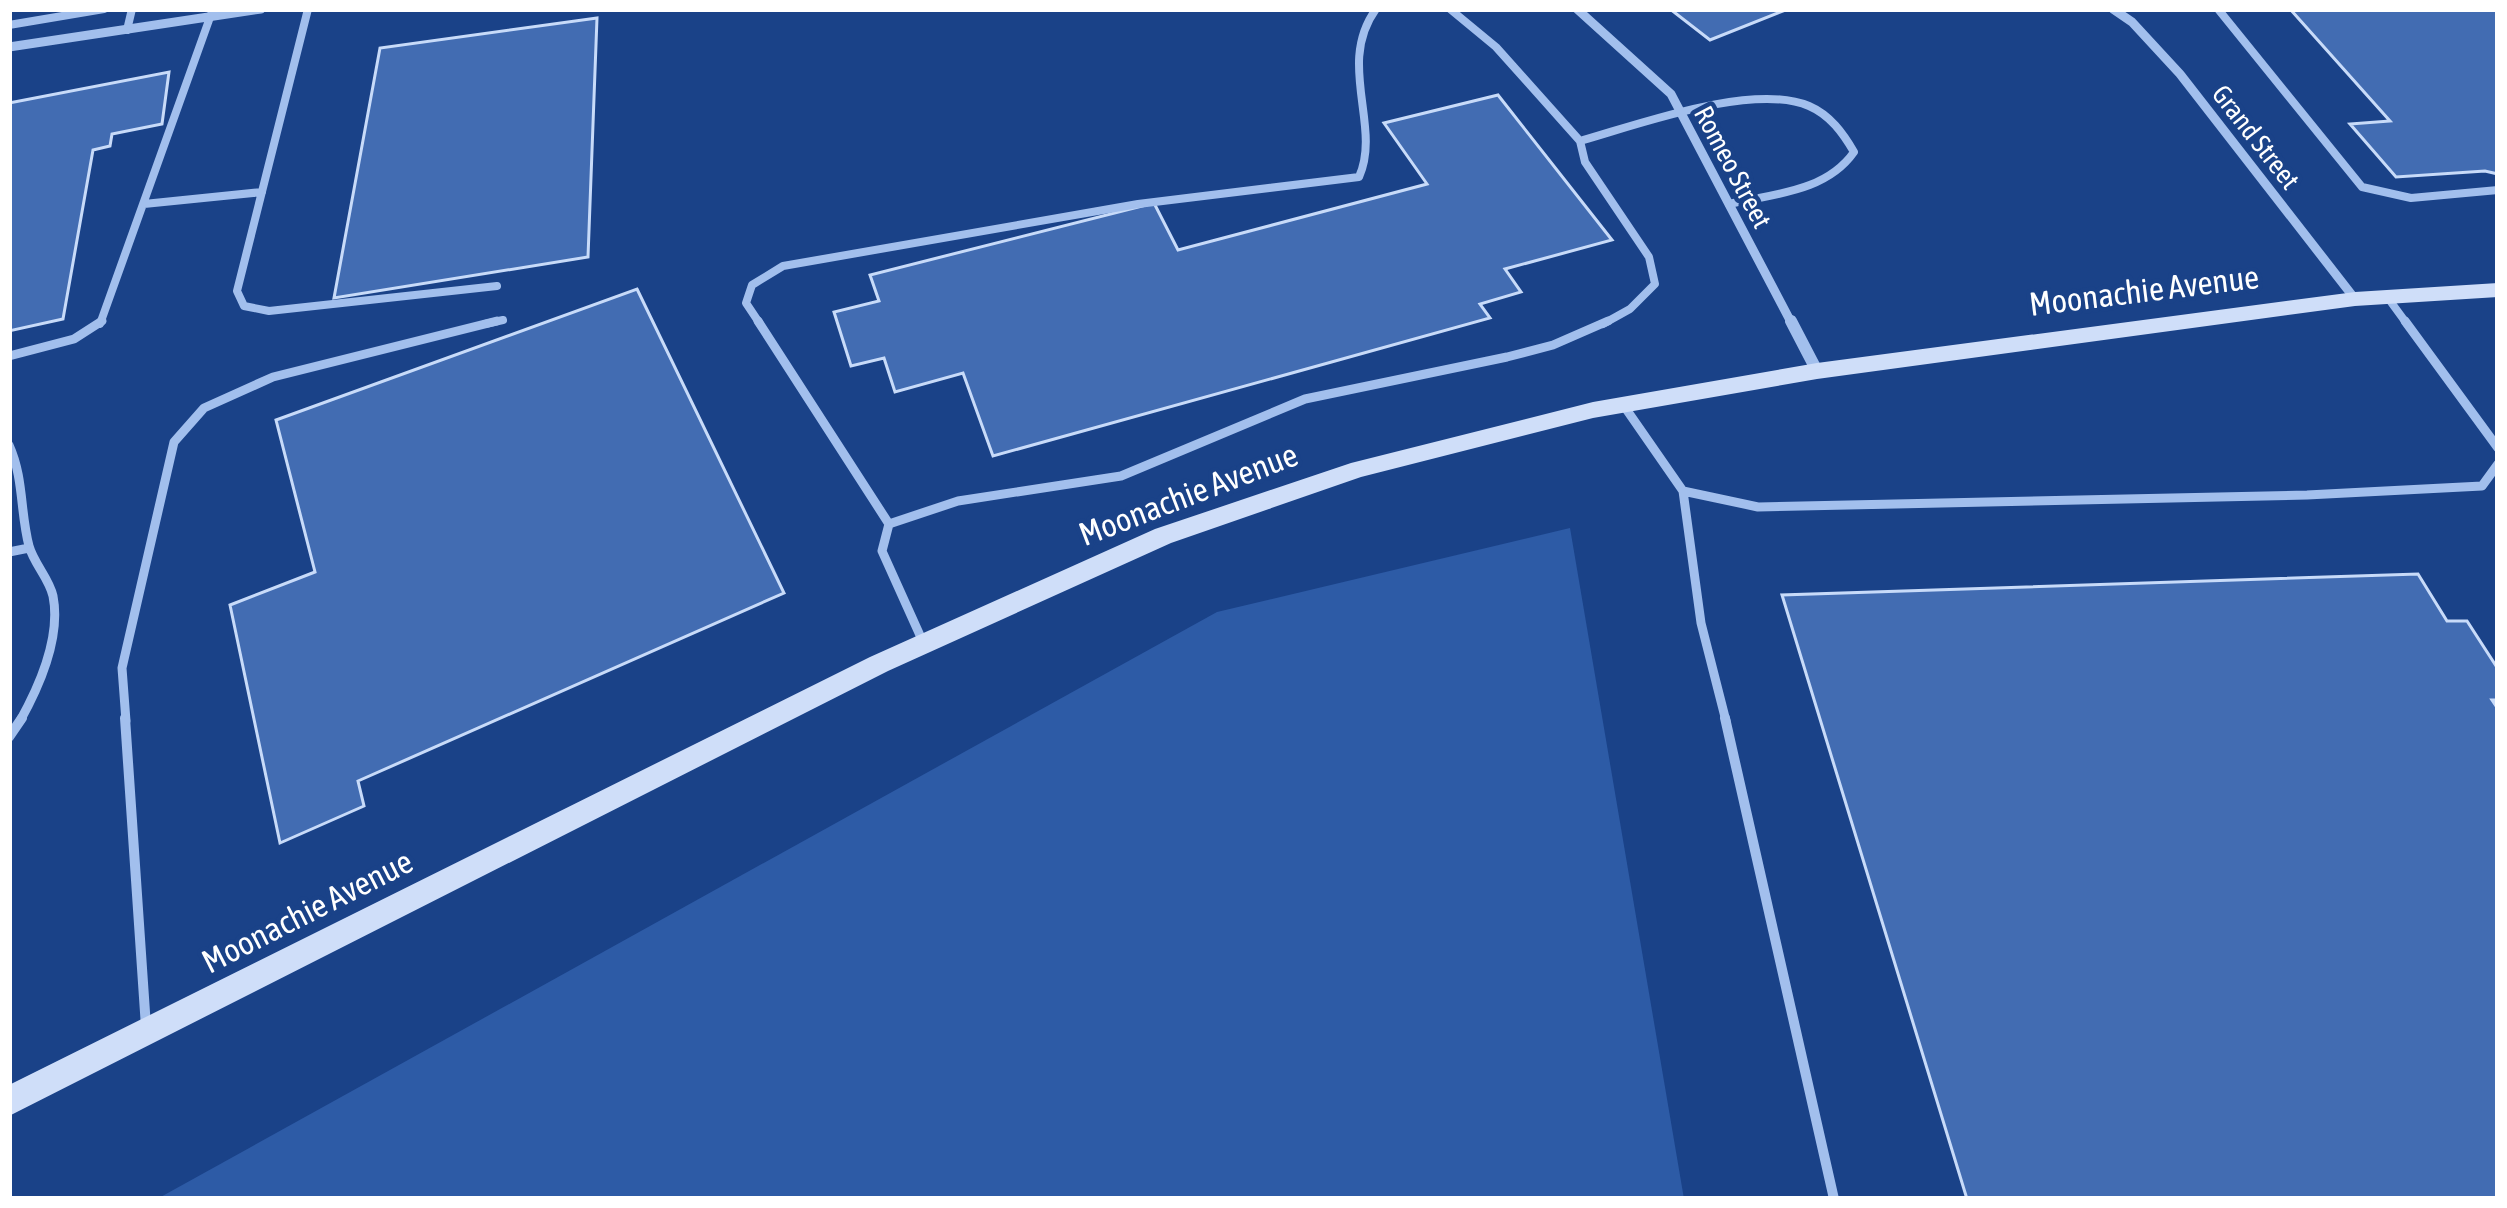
<svg xmlns="http://www.w3.org/2000/svg" width="2507" height="1208" font-family="'Asap Condensed',sans-serif">
	<rect width="100%" height="100%" fill="#1a4288"/>
	<!-- green -->
	<path fill="#2d5ba6" d="M1570,528L1684,1199H157L1217,612Z"/>
	<!-- building -->
	<path fill="#426cb2" stroke="#c8dbf9" stroke-width="3" d="M1670,9H1788L1710,40Z
		M2290,9H2498V174L2485,171L2396,177L2350,124L2390,121Z
		M597,18L588,257L334,298L380,48Z
		M169,72L162,124L112,134L110,146L93,150L63,319L9,331V103Z
		M1498,95L1612,240L1505,269L1521,292L1480,304L1490,318L993,456L963,373L895,392L884,358L851,366L834,312L879,301L870,275L1154,203L1178,250L1427,184L1384,123Z
		M637,289L784,593L358,781L364,806L280,843L230,605L315,572L276,420Z
		M2418,574L2447,621H2467L2498,669V700H2492L2498,709V1199H1967L1782,595Z"/>
	<g fill="none" stroke-linecap="round" stroke-linejoin="round">
		<!-- service-far2 -->
		<path stroke="#a2bfed" stroke-width="8" d="M308,9L237,291L244,306L269,311L497,286
			M1450,9L1496,47L1580,141L1585,162L1649,257L1655,284L1630,309L1603,324
			M2218,9L2362,187L2411,198L2498,190
			M9,25L104,9
			M127,30L132,9
			M1580,141C1637,125 1753,82 1809,106C1830,115 1843,133 1854,152C1826,192 1773,194 1729,204
			M144,204L262,192
			M2388,298L2407,324
			M100,324L213,9
			M485,324L503,320
			M760,324L746,303L752,285L783,266L1138,204L1359,177C1382,126 1336,64 1376,9"/>
		<!-- service-far1 -->
		<path stroke="#a2bfed" stroke-width="9" d="M758,321L889,524L882,551L923,642
			M2405,321L2498,448
			M9,356L74,339L102,321
			M1624,406L1683,491L1758,507L2307,495L2482,486L2498,464
			M9,445C24,478 20,512 29,546C34,564 49,578 53,596C61,637 39,687 20,721
			M1683,491L1701,623L1726,721
			M889,524L958,501L1121,476L1305,399L1507,357L1553,345L1608,321
			M9,552L29,548
			M126,721L122,668L174,442L204,408L273,377L497,321"/>
		<!-- service -->
		<path stroke="#a2bfed" stroke-width="10" d="M125,718L146,1027
			M1725,718L1834,1199
			M9,737L22,718"/>
		<!-- minor-far1 -->
		<path stroke="#a2bfed" stroke-width="9" d="M1577,9L1671,94L1792,324
			M2113,9L2132,22L2180,74L2355,299
			M9,47L261,9"/>
		<!-- minor -->
		<path stroke="#a2bfed" stroke-width="12" d="M1791,321L1817,371"/>
		<!-- secondary -->
		<path fill="#cfdef9" fill-rule="evenodd" d="M2498,283V297L2355,306L1817,379L1593,418L1361,477L1171,543L888,671L9,1116V1085L870,657L1155,529L1351,463L1593,402L1817,363L2355,292Z"/>
	</g>
	<g text-anchor="middle" dominant-baseline="central" stroke-width="9" stroke-linejoin="round" paint-order="stroke">
		<!-- far-street labels -->
		<g font-size="27" fill="#fff" stroke="#1a4288">
			<text transform="translate(2256 137) rotate(52)">Grand Street</text>
			<text transform="translate(1733 167) rotate(62)">Romeo Street</text>
		</g>
		<!-- street labels -->
		<g font-size="33" fill="#fff" stroke="#1a4288">
			<text transform="translate(2144 290) rotate(-7)">Moonachie Avenue</text>
			<text transform="translate(1188 494) rotate(-21)">Moonachie Avenue</text>
			<text transform="translate(307 911) rotate(-27)">Moonachie Avenue</text>
		</g>
	</g>
	<!-- border -->
	<rect width="2507" height="1208" fill="none" stroke="#ffffff" stroke-width="24"/>
</svg>
